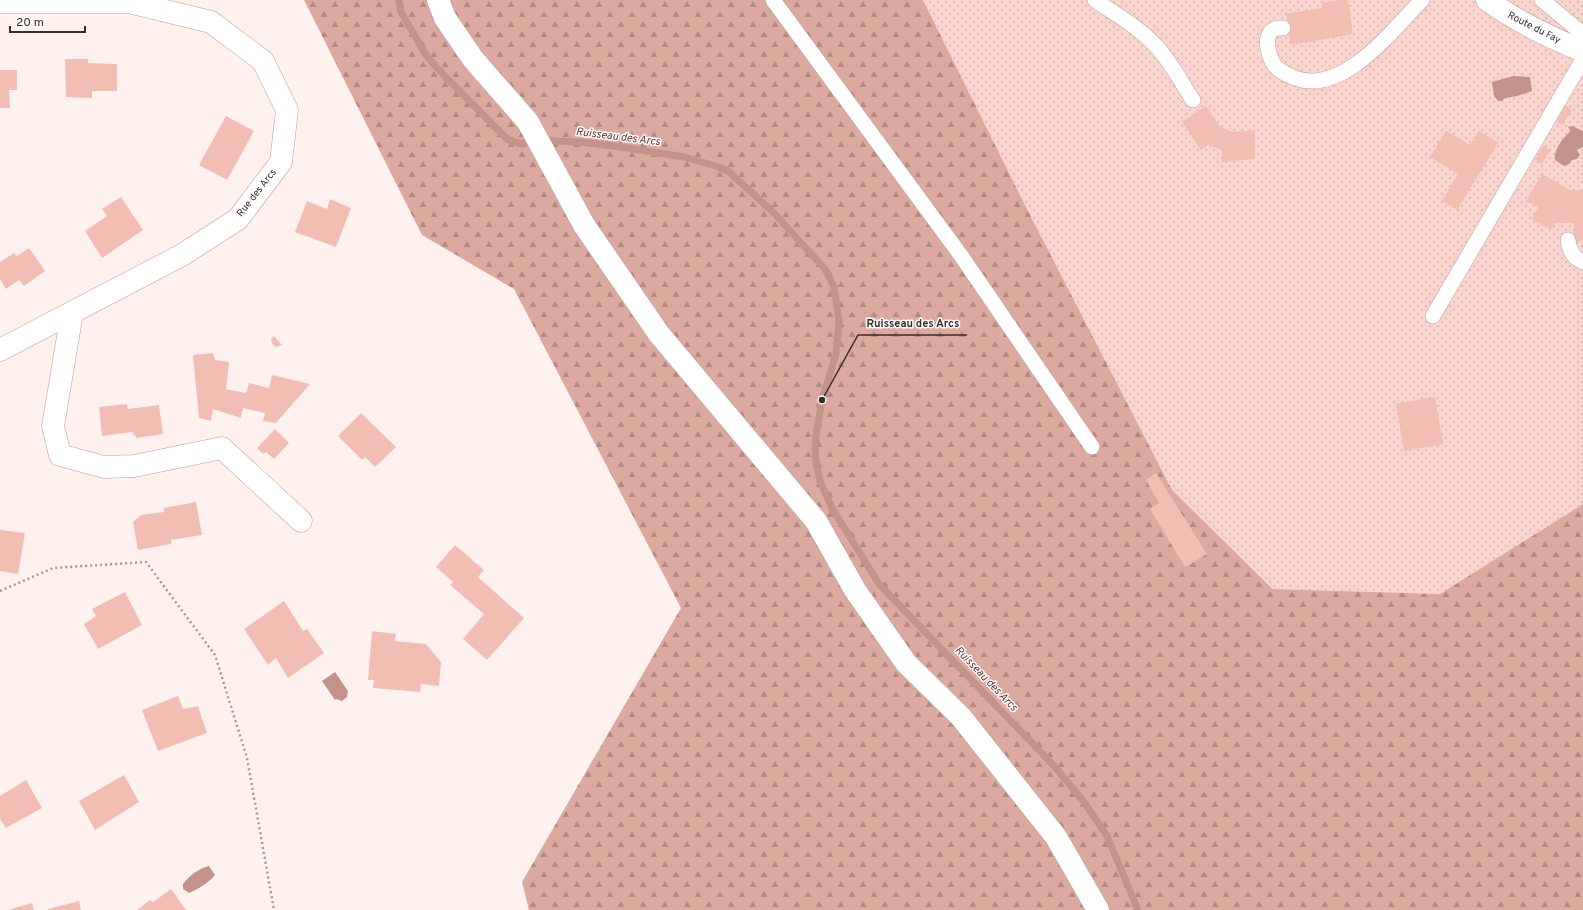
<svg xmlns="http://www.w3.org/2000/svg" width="1583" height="910" font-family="Overpass,sans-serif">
	<defs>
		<pattern id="grass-dots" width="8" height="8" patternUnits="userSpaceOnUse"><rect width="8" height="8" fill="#fad5cd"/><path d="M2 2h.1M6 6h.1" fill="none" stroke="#d7b7b0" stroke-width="1.8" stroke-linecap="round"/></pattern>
		<pattern id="forest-firs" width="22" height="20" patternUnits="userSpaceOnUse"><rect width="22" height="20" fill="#dba99e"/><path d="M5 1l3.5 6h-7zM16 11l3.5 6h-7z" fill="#b38a81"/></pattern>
	</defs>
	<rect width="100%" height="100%" fill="#fff1ee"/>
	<!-- grass -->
	<path fill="url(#grass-dots)" d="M923,0H1583V504L1440,594L1274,589L1172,490L1029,213Z"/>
	<!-- forest -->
	<path fill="url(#forest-firs)" d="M304,0H923L1029,213L1172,490L1273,589L1440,594L1583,504V910H529L522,882L681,608L514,289L422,235Z"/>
	<!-- water -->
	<path fill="#c39288" d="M1513,76L1530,77L1532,91L1517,96L1505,98L1502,101H1498L1494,96L1492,82Z
		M1572,126L1583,131V147L1577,150L1580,155L1577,159L1572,160L1569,164L1564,166L1555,160C1553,151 1564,136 1571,131L1568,127Z
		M335,672L348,691L347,697L342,701L336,699L335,700L322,681Z
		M209,866L215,875C207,884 200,888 189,893L183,889V884C190,875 198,869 209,866Z"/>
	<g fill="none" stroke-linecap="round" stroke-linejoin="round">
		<!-- stream -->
		<path stroke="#c39288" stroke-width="7" d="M399,0L401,12L426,55L436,67L507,139L518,143L524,144L527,140L580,142L621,147L684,157L716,166L728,171L773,212L825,269L834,287L839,321L836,354L822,400L816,435L815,448L816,462L820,481L832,508L879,584L1055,767L1084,802L1107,836L1138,910"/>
	</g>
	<!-- building -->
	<path fill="#f2beb3" d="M1339,0H1348L1353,34L1291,45L1286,14L1322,8V3Z
		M65,59H88V63L117,64V91H92V98L66,97Z
		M0,70H17V90H9L10,108H0Z
		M1565,105L1572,110L1563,125L1557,122Z
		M1206,106L1219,126L1232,132L1255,130V159L1222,162V150L1208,145L1201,150L1182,122Z
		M226,116L254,131L227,180L199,165Z
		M1446,131L1470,145L1479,131L1498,143L1457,210L1442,201L1458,174L1430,157Z
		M1543,146L1550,150L1542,164L1535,160Z
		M1542,174L1570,190H1583V241L1574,242V223H1554L1551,230L1532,219L1538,207L1526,201Z
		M121,197L143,230L102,258L85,231L107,216L102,209Z
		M330,199L351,208L336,247L295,232L307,201L327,209Z
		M29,248L45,271L24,286L19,280L6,289L0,279V262L14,253L17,256Z
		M274,336L282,345L275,347L272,343L271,339Z
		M213,353L215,360L229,362L226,389L246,393L249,383L269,388L272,375L310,384L276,423L263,421L265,413L243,408L241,418L213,409L211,421L199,418L193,355Z
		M1435,397L1443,444L1404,451L1396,404Z
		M127,404L128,409L159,405L163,434L137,438L132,432L102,436L99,407Z
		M361,413L396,447L375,467L365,457L362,460L338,436Z
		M275,429L289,443L274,459L266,452L263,454L257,448Z
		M1156,473L1207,554L1185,567L1150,509L1159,503L1146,480Z
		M196,502L202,535L171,540V544L138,550L133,522L141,515L164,512V508Z
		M0,530L25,533L18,574L0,571Z
		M455,545L484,570L478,577L524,618L487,660L463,639L484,614L450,585L453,582L436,567Z
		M125,592L142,625L98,649L84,624L96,616L92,609Z
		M284,601L303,631L307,629L324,653L288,678L276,658L268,665L244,629Z
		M372,631L396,634L395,641L426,644L441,662L439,686L421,684L420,692L373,688L374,680H368Z
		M178,696L183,709L198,706L207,733L158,751L142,710Z
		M124,775L139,802L95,830L79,801Z
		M26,780L42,808L6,828L0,819V796Z
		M171,889L186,910H137L150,900L153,902Z
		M79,901L81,910H48V909Z
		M32,903L34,910H8Z"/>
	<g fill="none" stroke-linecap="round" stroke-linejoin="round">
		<!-- service casing -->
		<g stroke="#bc9d97" stroke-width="16">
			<path id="service" d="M773,0L962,257L1092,447
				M1095,0C1115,14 1140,28 1156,46C1171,62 1181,82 1193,100
				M1542,0L1583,34
				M1283,28C1281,28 1277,28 1274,29C1263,35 1268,54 1273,63C1277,70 1287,75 1295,78C1343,96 1392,30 1422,0
				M1568,240C1569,250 1573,258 1583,262
				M1433,316L1583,59"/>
		</g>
		<!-- minor casing -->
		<g stroke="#bc9d97" stroke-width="23">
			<path id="minor" d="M438,0L445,18L473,59L528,122L584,225L659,334L816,521L855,590L906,663L961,717L1056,837L1098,910
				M1487,0C1517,22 1549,37 1583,51
				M0,2H129L211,22L263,61L287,110L281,162L238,219L182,255L0,350
				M72,313L53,426L60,455L104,467L134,466L222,448L301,521"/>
		</g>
		<!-- path -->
		<path stroke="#a49794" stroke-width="2.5" stroke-dasharray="2 3" stroke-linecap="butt" d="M0,591L53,568L146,562L215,655L247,758L274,910"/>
		<!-- service -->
		<use href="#service" stroke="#fff" stroke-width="15"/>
		<!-- minor -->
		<use href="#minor" stroke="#fff" stroke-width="22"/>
	</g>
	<g text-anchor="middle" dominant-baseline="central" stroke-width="3" stroke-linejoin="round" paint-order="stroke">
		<!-- street labels -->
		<g font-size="10" fill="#392c2a" stroke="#fff">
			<text transform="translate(1534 28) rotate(27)">Route du Fay</text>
			<text transform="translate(257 193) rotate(-52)">Rue des Arcs</text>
		</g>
		<!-- water labels -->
		<g font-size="11" font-style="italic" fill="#6e3024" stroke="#fff">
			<text transform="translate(618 137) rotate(7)">Ruisseau des Arcs</text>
			<text transform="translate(986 679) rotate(46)">Ruisseau des Arcs</text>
		</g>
	</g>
	<!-- callouts -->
	<path fill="none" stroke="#392c2a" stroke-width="1.5" d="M822 400L858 335H967"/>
	<circle fill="#392c2a" stroke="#fff" stroke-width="1.5" cx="822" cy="400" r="4"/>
	<g font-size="11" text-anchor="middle" font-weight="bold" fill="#392c2a" stroke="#fff" stroke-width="3" stroke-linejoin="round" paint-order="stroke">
		<text x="913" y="327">Ruisseau des Arcs</text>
	</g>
	<!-- scale -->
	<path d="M10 26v6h75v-6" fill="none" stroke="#392c2a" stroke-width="2"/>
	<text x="16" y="26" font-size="12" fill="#392c2a" stroke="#ffffff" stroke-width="3" paint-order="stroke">20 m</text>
</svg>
